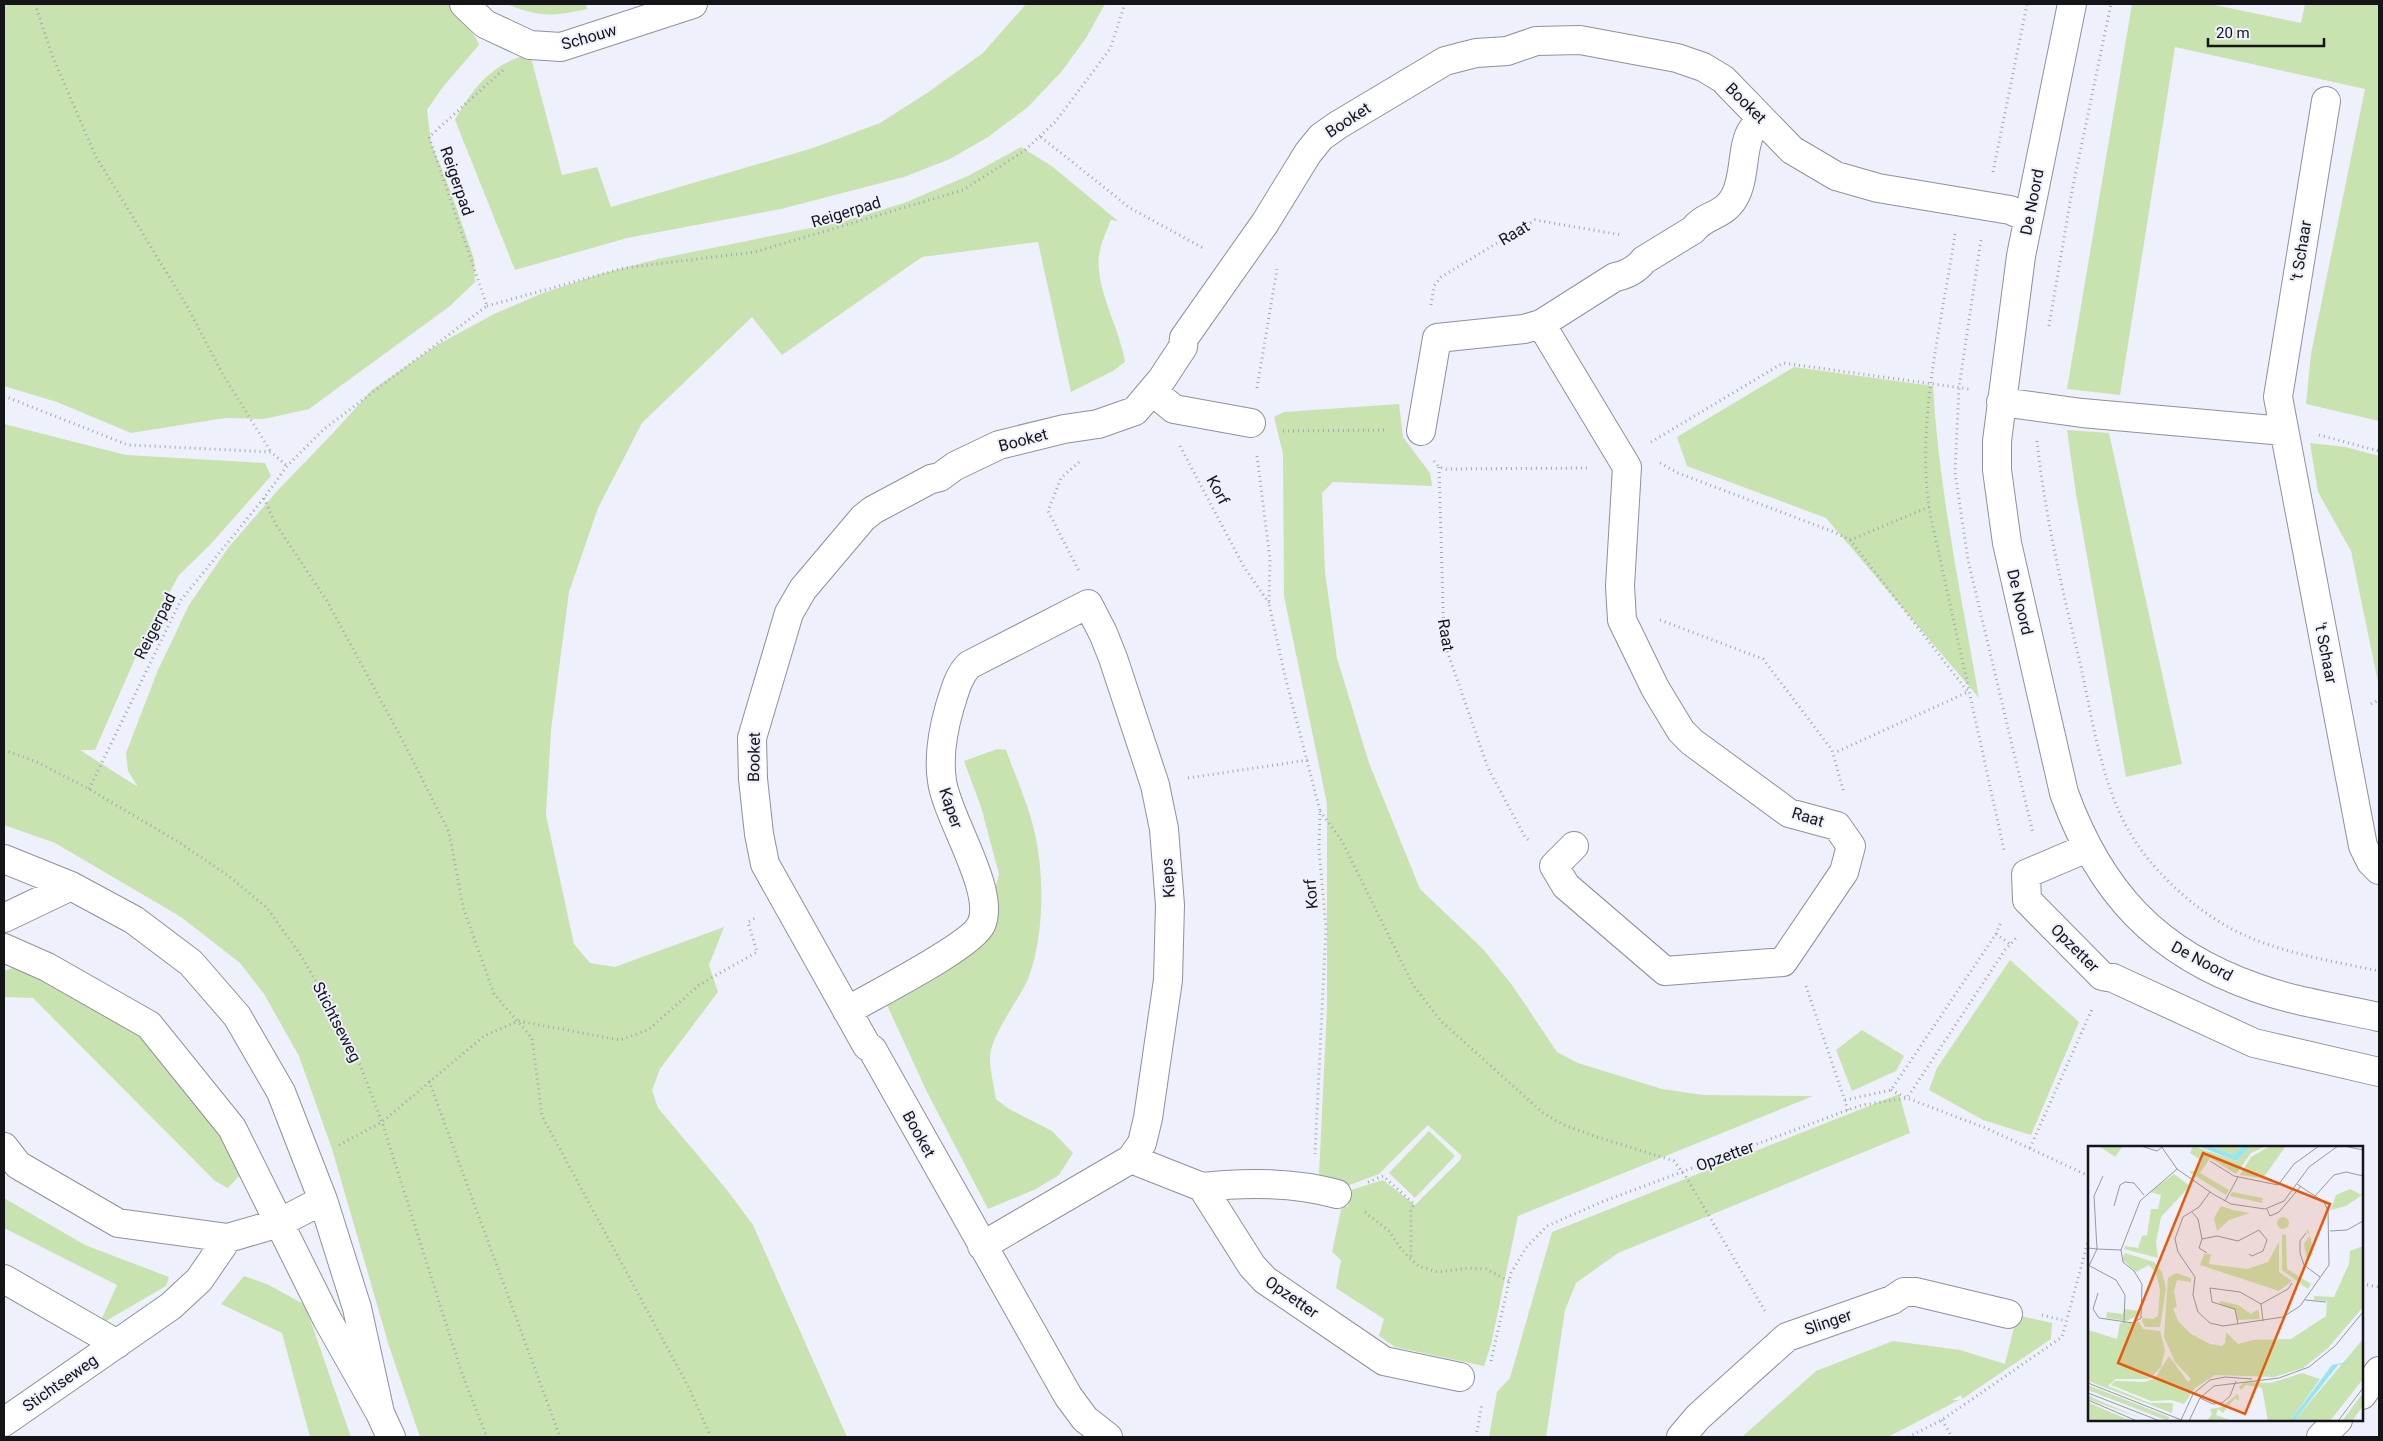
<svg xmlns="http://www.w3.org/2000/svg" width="2383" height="1441" font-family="Roboto,sans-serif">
	<rect width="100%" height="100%" fill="#eef0fc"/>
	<!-- green -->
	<path fill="#c8e3b0" d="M4,4H449L476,38L479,45L442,88L427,110L431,143L451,192L474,259L475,282L450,306L309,409L264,419L225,418L131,433L57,402L4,386Z
		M506,4H586L587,9C550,17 541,17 506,4Z
		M1026,4H1105L1086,38L1062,71L1028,107L988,137L950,159L904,177L781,209L627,238L515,270L455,120C473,87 493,63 530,54L562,175L597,167L611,207L813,148L880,123L927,93L983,53Z
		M2132,4H2210L2301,23L2305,4H2379V421L2306,404L2311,354L2365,89L2175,47L2120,395L2067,389Z
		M1021,147L1053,167L1118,221L1111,220C1107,230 1102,240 1100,250C1092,283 1120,328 1125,362L1113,371L1071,392L1038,242L922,257L782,355L752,317L642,423L598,508L569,592L551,730L546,815L574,944L590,963L615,967L724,927L709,965L718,992L660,1069L652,1090L658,1108L727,1190L753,1225L847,1437H420L389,1346L332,1149L299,1056L264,994L240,963L181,917L55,843L4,825V424L126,455L265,463L271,476L209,546L179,575L144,638L95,750H80L138,787L128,771L126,753L158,670L189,605L228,548L279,489L333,433L372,390L437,345L494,314L543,293L601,274L658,259L845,221L904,203L968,176Z
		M1794,367L1933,386C1939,491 1961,594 1979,698L1826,518L1687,466L1677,437Z
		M1399,404L1403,437L1430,473L1432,486L1333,482L1322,493L1325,572L1337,658L1369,763L1420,889L1483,949L1512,985L1557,1052L1578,1063L1662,1089L1703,1095L1813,1096L1518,1216L1491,1345L1484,1366L1395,1347L1379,1336L1384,1319L1336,1288L1341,1260L1332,1252L1342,1205L1348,1207L1351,1190L1383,1180L1415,1205L1461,1159V1155L1428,1125L1379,1174L1344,1187L1319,1176L1327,1006V804L1284,596L1283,454L1274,417L1284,412Z
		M2067,430L2109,433L2182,764L2126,777L2076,494Z
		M2310,443L2345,447L2379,456V687L2351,551L2318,492Z
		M997,749L1006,750C1014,772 1023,793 1030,815C1045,862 1046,932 1028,979C1019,1000 990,1036 990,1058C990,1071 994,1086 996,1099L1009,1109L1052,1131L1073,1153L1059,1175L1036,1189L988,1209L927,1092L881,992L991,905L999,874L981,807L964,761Z
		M2010,960L2079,1022L2031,1135L1983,1120L1929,1090L1937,1068Z
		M19,966L133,1031L173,1070L206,1108L241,1174L228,1188L215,1181L33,998L4,997V971Z
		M1862,1030L1904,1056L1896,1071L1852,1091L1836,1050Z
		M1899,1094L1910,1133L1618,1253L1576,1283L1565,1310L1546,1437H1489L1497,1392L1510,1378L1552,1232Z
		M1429,1131L1455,1156L1415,1198L1389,1173Z
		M4,1198L85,1245L169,1277L166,1286L99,1325L117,1285L4,1228Z
		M244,1276L269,1285L305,1305L351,1437H310L282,1333L221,1304Z
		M2017,1315L2052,1323L2051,1339L1962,1399L1961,1395L1952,1400H1959L1888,1437H1742L1816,1371L1893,1341L1960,1350L2005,1364Z"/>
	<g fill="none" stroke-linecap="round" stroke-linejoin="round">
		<!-- minor casing -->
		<g stroke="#8f919c" stroke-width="30">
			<path id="minor" d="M464,4L485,24L530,45L561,47L693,4
				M2072,4L2021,256L1997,441V470L2007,543L2064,793C2100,892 2156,953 2257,988C2296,1002 2339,1008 2379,1017
				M2326,101L2278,397L2363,846L2371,862L2379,870
				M1541,324L1627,467L1620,586L1622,620L1655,688L1681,731L1692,742L1789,813L1837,826L1851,846L1844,872L1783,962L1665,971L1566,886L1554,866L1574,846
				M1153,392L1174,409L1251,423
				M2001,402L2082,413L2284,431
				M1421,431L1437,338L1524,329L1541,324L1615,277C1626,275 1637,269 1644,260L1693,230C1705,214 1723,217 1734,198C1746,178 1741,146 1752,130C1755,126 1760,123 1763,120
				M2087,848L2026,874L2027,900L2102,976L2113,978L2254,1043L2379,1072
				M4,859L71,886L134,920L191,963L237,1016L281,1092L323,1200L357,1308L380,1413
				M4,918L71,886
				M4,948L47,967L149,1025L232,1128L327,1319L380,1413L391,1437
				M847,1011C872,996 970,947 981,925C997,892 947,818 942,781C938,755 943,730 950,706C955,691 958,676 969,665L1088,604L1103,633L1113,658L1155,785L1164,829L1170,905L1168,980L1148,1118L1142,1143L1131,1159L982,1246
				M4,1147L18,1165L118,1223L228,1238L279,1223L323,1200
				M1131,1159L1202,1187L1252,1266L1265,1280L1384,1361L1460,1377
				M1202,1187C1247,1182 1294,1182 1337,1194
				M4,1279L117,1344
				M2362,1395L2379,1371
				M4,1422L171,1306L199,1280L228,1238
				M1108,1437L1085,1419L1068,1396L872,1049L867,1046L765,864L759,834L753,779L752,738L789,613L803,589L863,518L873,510L931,479L940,477L955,466L999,445L1064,429L1098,424L1135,411L1162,379L1183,347L1184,338L1265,223L1308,153L1321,137L1338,125L1445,61L1476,53L1507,51L1536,41L1580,40L1677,58L1703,67L1723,79L1792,150L1836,176L1878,188L2010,210L2028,218
				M1681,1437L1698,1417L1787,1337L1892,1300L1904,1292H1916L2008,1314
				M2321,1437L2338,1420"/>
		</g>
		<!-- path -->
		<path stroke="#a4a6af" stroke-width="3" stroke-dasharray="1 4" stroke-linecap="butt" d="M35,4L52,55L95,155L187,306L222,373L271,452
			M1041,137L1130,208L1205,249
			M1993,172L2027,4
			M1955,234C1942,323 1915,424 1930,513L2004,850
			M1981,240L1959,387L1955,473L1968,560L2033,833
			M1431,305L1434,286L1441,277L1535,220L1622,235
			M487,306L624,268L755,252L963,190L1024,151L1055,122L1110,49L1125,4
			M2049,326L2072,191L2111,4
			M1257,388L1277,269
			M4,396L128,445L271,452L287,466
			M1283,431L1387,430
			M2319,435L2379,451
			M2037,441C2045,517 2063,593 2081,667C2092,718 2100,773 2123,820C2147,869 2200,917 2251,938C2292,955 2337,962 2379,971
			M1651,442L1783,363L1969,389
			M1180,446L1244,567L1269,603
			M1257,456L1270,559L1269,604L1285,676L1320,811L1319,849L1326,928L1315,1154
			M1434,461L1439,467L1446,469L1589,468
			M1079,462L1061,478L1048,511L1080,573
			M1660,463L1678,473L1834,532L1850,540L1968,692L1834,753
			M1439,467L1444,642L1488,768L1525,837L1531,842
			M264,498L275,523L327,601L404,743L449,832L463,907L494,994L532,1038L542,1116L688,1386L711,1437
			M1850,540L1929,507
			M1660,620L1763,659L1832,750L1844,793
			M2371,704L2379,700
			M4,750L37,762L89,789L177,841L229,876L267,908L300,954L350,1039L382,1122L462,1374L487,1437
			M1188,778L1308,760
			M89,789L181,600L264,498L287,466L324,429L487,306L429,137L503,70
			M1320,811L1342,841L1413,985L1441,1021L1543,1113L1564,1125L1597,1137L1674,1161L1686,1177L1765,1311
			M1996,934L2010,944
			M1806,986L1848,1110
			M429,1081L560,1437
			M1891,1090L1907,1098L1988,1129L2089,1176
			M1845,1100L1891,1090L1996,934L2001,922
			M339,1145L382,1122L484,1036L518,1021L620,1040L648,1030L699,985L757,952L748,922L757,917
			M2030,1148L2093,1007
			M1368,1182L1383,1176L1414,1204L1411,1211V1259
			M1365,1212L1389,1231L1401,1249L1418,1266L1438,1272L1468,1268L1486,1269L1509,1281
			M2362,1284L2379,1287
			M2042,1315L2066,1321
			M1491,1361L1511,1273L1526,1248L1547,1226L1604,1201L1848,1110L1863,1105L1907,1098L2005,950L2017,937
			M1942,1420L1952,1437
			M1476,1437L1482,1403
			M1908,1437L1942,1420L2062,1337L2089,1238"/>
		<!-- minor -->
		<use href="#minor" stroke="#fff" stroke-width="28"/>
	</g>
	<g text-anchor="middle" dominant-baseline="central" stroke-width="4" stroke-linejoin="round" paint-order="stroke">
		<!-- street labels -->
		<g font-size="16" fill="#151519" stroke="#eef0fc">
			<text transform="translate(589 37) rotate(-16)">Schouw</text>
			<text transform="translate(1746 103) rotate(45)">Booket</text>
			<text transform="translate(1348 120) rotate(-33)">Booket</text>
			<text transform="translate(457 181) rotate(71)">Reigerpad</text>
			<text transform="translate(2032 202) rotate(-79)">De Noord</text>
			<text transform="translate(846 212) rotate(-17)">Reigerpad</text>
			<text transform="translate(1514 233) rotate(-31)">Raat</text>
			<text transform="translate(2301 251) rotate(-81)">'t Schaar</text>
			<text transform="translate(1023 440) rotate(-15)">Booket</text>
			<text transform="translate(1218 490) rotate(62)">Korf</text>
			<text transform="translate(2020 602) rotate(77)">De Noord</text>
			<text transform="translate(155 626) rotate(-63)">Reigerpad</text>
			<text transform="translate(1446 635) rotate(80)">Raat</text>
			<text transform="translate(2326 653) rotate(79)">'t Schaar</text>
			<text transform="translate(754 757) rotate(-89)">Booket</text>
			<text transform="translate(951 808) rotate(71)">Kaper</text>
			<text transform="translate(1808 817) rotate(17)">Raat</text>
			<text transform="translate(1168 878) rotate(-94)">Kieps</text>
			<text transform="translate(1311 894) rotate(-95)">Korf</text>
			<text transform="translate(2075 948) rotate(45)">Opzetter</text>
			<text transform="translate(2202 961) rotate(28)">De Noord</text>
			<text transform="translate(337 1022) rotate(63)">Stichtseweg</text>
			<text transform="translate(919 1134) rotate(61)">Booket</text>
			<text transform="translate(1725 1156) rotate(-20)">Opzetter</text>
			<text transform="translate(1292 1297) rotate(35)">Opzetter</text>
			<text transform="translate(1828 1322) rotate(-19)">Slinger</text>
			<text transform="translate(60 1383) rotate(-35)">Stichtseweg</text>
		</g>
	</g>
	<!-- overview -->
	<g transform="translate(2088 1146)">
		<rect width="275" height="275" fill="#eef0fc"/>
		<path d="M11,0H31L34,1L27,11ZM105,0L148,15L161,1L178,0L163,7L148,28L122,12L112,27L141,44L138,49L101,26L108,24L114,15L102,7ZM122,0H155L145,9ZM182,0H198L175,32L152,29L163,11ZM86,28L102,40L73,71L68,96L70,112L36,103L37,100L50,102L54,90L59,89L63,63H70L73,49L62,46ZM262,43L274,49L258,60L243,64L248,49ZM144,46L175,52L174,57L142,50ZM133,60L145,64L162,67L141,74L129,85L126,72ZM189 77a6 6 0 1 1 12 0a6 6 0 1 1-12 0ZM220,83L223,94L225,108L219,115L216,98L222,89L218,86ZM194,88L198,89L199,123L223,138L220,143L194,124ZM191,96V126L204,135L191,145L112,119L116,108H123L121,118L159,123L180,116ZM275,100V161L240,202L215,222L186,231L127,229L107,242L96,258L83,254L63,255L23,239L27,235L57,236L67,232L81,210L100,236L103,233L87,216L76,191L80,132L88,127L103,132V136L89,134L86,145L89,161L85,162L90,175L103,188L122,198L134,200L137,197L138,186L150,198L165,194L203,193L238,170L239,155L226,154V150L246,151L261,118L262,105ZM37,107L66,116L74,126L78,143L72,181H57L54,175V172L65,173L70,170L72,144L68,127L61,119L48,126L34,113ZM132,155L150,159L163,168L170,163L172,173L149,174L147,164L132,159ZM36,163L52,165V168L39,175L18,172L19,166L35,168ZM51,176L55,183L72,185L77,204L73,221L61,233H28L20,240L62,257H85L84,267L0,235V184L29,193L32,177ZM275,193V233L242,275H206ZM214,227L232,233L202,275H180L174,242L158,239L153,244L151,241L156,236L183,237ZM0,239L81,271L80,275L0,244ZM275,247V260L264,275H254ZM150,248L151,255L147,252L135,267L130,263L128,269L145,275H119L124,268L122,263L133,261ZM0,249L14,256L60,275L0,253ZM0,256L17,264L44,275H0Z" fill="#c8e3b0"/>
		<path d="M110,0H122L145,9L155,0H163L148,15ZM275,198L260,217L250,219L206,275H202L244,219L260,216Z" fill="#97e5f1"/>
		<path fill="none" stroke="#9798a1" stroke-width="1" d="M53,0L69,5L74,1M73,0L89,23L125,48L143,58L177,63L196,55L221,21L250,0M256,0L275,4M122,15L146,30L190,39L206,18L231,0M122,46L111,61L95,71L87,93L90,106L107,131L105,149L110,166L122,177L135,180L195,171L212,160L241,119L240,65L236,56L209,38M227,50L246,29L258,26L275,30M137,55L150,31M26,60L32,39L37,36L46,37L56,49M179,63L182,70L191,66L213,40M104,66L110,73L114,93L111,102L119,107M242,85L259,84L275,75M218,87L212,95V107L216,119L232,131M114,93L129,90L150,95L171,84L179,94L175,105L164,110L161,108M0,102L9,103L6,50L15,30M2,120L28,134L37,149L36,177M0,122L9,103L33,104L52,55L89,23M10,147L5,163L11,172L45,177L53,172L54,138L46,125L35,116L33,104M217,154L238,156M173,158L200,143L204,137M173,158L175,175M150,178L147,163L124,156L122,142L152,146L173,158M0,237L96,275M0,247L72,275M112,252L125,258L134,257L142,250L148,235M0,254L49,275M93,274L105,248L122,234L137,231L164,233M101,275L112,252L126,240L191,232L221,221L247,200L275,166M250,275L275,242"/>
		<path fill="#e8590c" fill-opacity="0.15" stroke="#e8590c" stroke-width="2.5" d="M115,7L242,58L157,268L30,217Z"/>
		<rect width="275" height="275" fill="none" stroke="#151519" stroke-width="2.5"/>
	</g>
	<!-- border -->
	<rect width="2383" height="1441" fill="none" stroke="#151519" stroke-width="10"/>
	<!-- scale -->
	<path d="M2208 38v8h116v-8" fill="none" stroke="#151519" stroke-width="2.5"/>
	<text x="2216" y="38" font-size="15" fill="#151519" stroke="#eef0fc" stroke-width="4" paint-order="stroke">20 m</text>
</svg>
